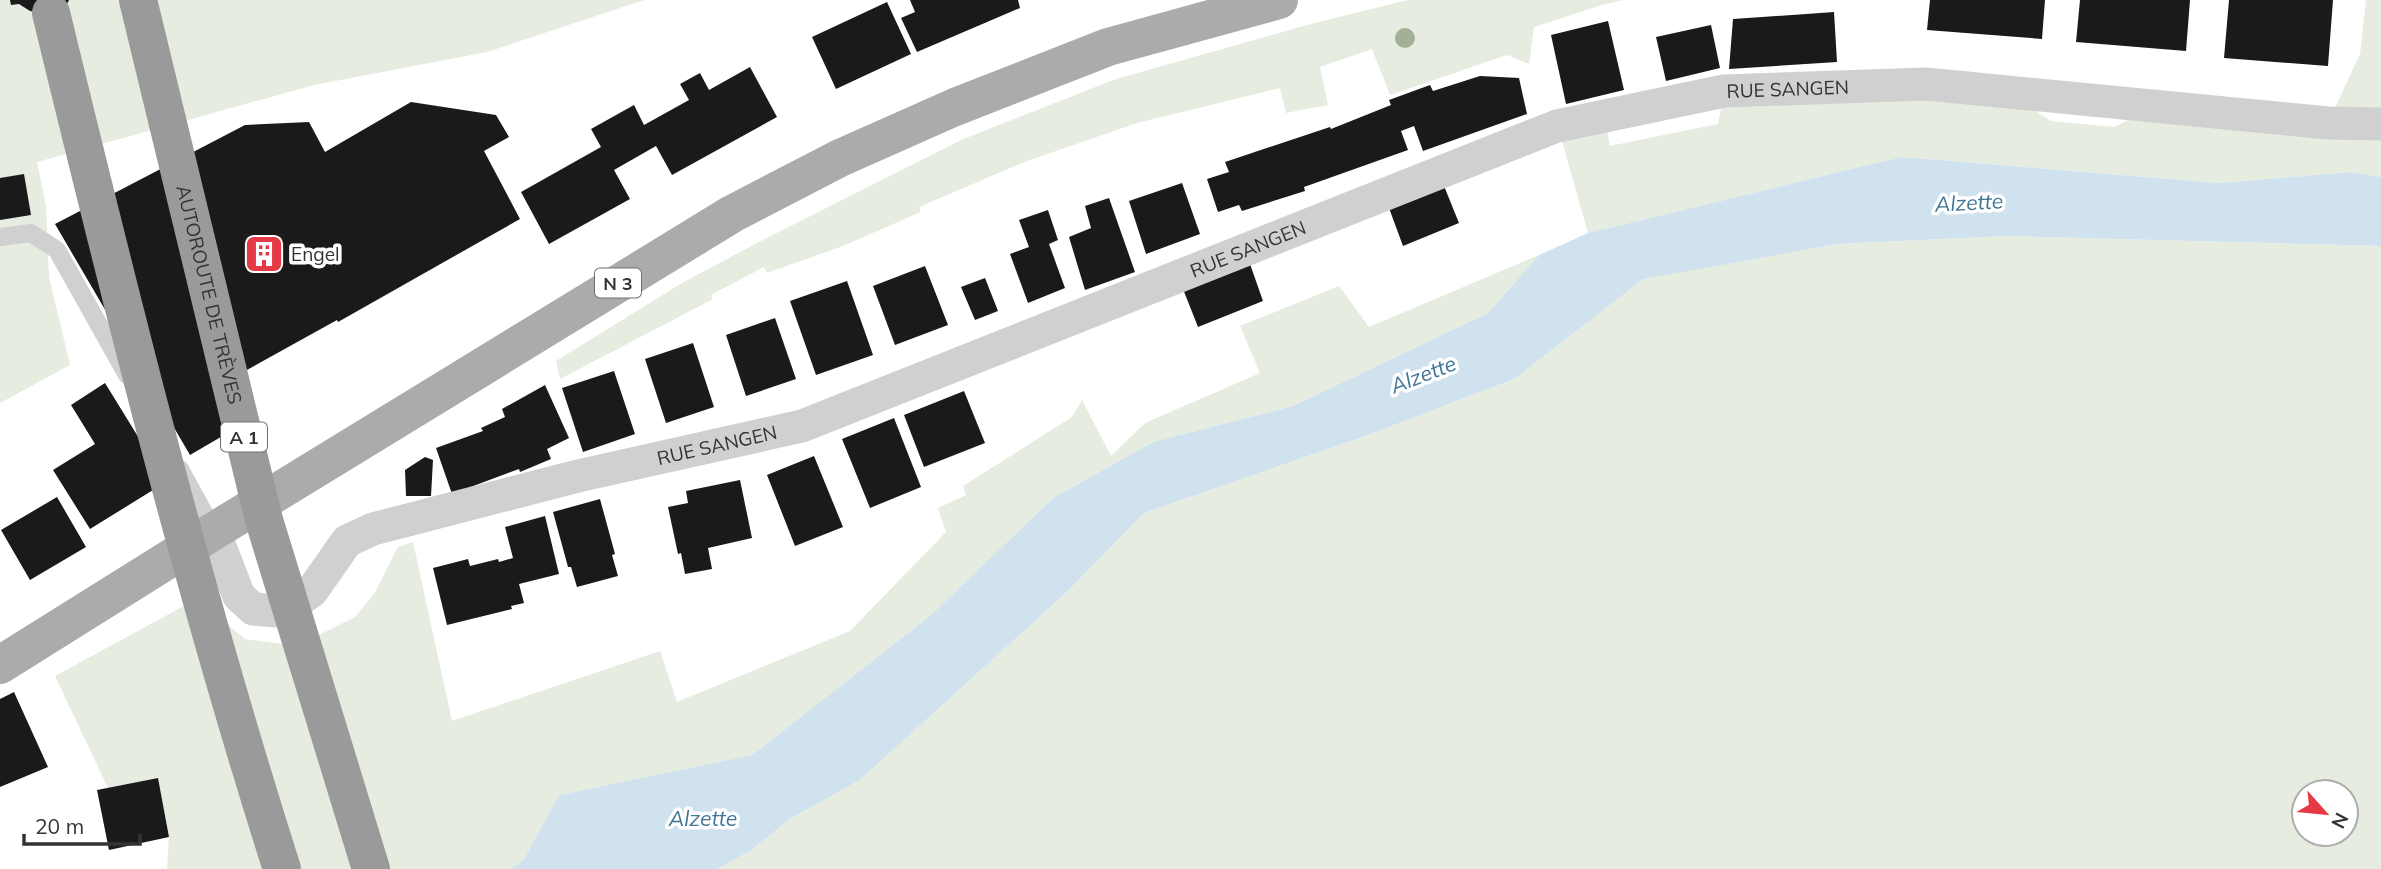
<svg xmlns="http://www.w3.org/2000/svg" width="2381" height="869" font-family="Mulish,sans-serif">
	<rect width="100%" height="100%" fill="#fff"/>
	<!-- green -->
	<path fill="#e6ecdf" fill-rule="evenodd" d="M0,0H644L487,52L314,85L37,162L46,206L49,277L70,365L0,403Z
		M1408,0H1624L1605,4L1534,27L1529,64L1507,55L1390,95L1372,49L1320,67L1328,105L1286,113L1280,88L1137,123L1027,161L919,207L921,212L843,246L767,273L764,267L711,295L713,299L560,379L556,361L682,283L755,244L961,140L1116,79L1311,24Z
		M2366,0H2381V177L2350,172L2220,183L1901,157L1588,233L1562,141L1607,130L1610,146L1718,124L1722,104L1896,95L2024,104L2051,121L2114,127L2130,119L2328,123L2360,54Z
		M2006,236L2381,246V869H717L750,851L790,819L860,780L1069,590L1144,513L1368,435L1514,379L1643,278L1839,244ZM2304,792H2346V834H2304Z
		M1539,255L1488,313L1293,406L1153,442L1053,498L930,616L752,755L559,795L524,859L511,869H167L169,837L158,778L108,788L55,676L206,594L220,618L245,639L283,644L317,636L355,617L374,594L398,547L413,542L452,721L660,651L677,702L850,631L946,532L938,508L966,495L963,486L1072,417L1082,400L1111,456L1145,423L1260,373L1240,326L1339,286L1369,327Z"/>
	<!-- water -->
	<path fill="#cfe2ee" d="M1901,157L2220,183L2350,172L2381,177V246L2006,236L1838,244L1643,279L1514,379L1368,435L1144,513L1069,590L860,780L790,819L750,851L717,869H511L524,859L559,795L752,755L930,616L1053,498L1153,442L1293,406L1488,313L1539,255L1588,233Z"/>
	<!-- building -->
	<path fill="#1a1a1a" d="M10,0H69L67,4L43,14L30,11L19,4L11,5Z
		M910,0H1018L1020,8L917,52L901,18L915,12Z
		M1930,0H2045L2042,39L1927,30Z
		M2080,0H2190L2186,51L2076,42Z
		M2229,0H2333L2328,66L2224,58Z
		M887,2L911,54L836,89L812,37Z
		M1834,12L1837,62L1729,69L1733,19Z
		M1608,21L1624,90L1566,104L1551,35Z
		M1711,25L1720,68L1666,81L1656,37Z
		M750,67L777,117L672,175L656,146L614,170L630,199L549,244L521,192L601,147L591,129L634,105L644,125L689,100L680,84L700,73L709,90Z
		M1480,76L1519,78L1527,114L1423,151L1414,126L1401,131L1408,150L1304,187L1305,191L1242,211L1239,205L1218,212L1207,179L1229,172L1225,162L1330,127L1331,129L1391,105L1389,100L1430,85L1433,91Z
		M411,102L496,115L509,137L484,151L520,219L338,322L337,320L227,381L250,420L190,455L55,224L245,125L309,122L325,152Z
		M24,174L31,215L0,220V178Z
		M1182,183L1200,234L1146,254L1129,201Z
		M1444,186L1459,223L1403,246L1389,208Z
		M1109,198L1135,272L1085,290L1069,237L1091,228L1085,206Z
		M1048,210L1058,240L1049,244L1065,288L1028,303L1010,254L1029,247L1019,220Z
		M1250,264L1263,301L1198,327L1183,289Z
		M925,266L948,325L895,345L873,286Z
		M985,278L998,311L975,320L961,287Z
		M847,281L873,355L816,375L790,301Z
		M775,318L796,379L746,396L726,335Z
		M693,343L714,407L666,423L645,359Z
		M614,371L635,434L583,452L562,388Z
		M105,383L166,482L90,529L53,470L95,444L71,405Z
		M545,385L569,438L547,449L551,459L520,472L519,469L452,494L436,448L483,431L481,428L505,417L502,409Z
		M964,391L985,443L924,467L904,415Z
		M894,418L921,487L870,508L842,439Z
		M814,456L843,527L795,546L767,475Z
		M425,457L433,460L431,496H406L405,470Z
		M740,480L752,538L708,548L712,569L685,574L681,553L678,554L668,507L688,503L686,491Z
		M57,497L86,547L30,580L1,530Z
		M600,499L615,554L612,555L618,576L577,587L571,567H568L553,512Z
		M545,516L559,574L519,584L524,603L511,606L512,609L447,625L433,568L468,559L470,566L498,559L499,562L513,558L505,527Z
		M14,692L48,767L0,787V699Z
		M158,778L169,837L109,850L97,790Z"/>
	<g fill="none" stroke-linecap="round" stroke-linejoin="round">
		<!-- service -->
		<path stroke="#d0d0d0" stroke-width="18" d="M0,237L31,233L57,250L127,375
			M180,469L214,531"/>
		<!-- minor -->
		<path stroke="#d0d0d0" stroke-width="33" id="s1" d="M214,531L239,596L253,609L277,611L298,601L312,591L347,541L373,529L578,476L802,426L1557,126L1724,91L1926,84L2328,123L2381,124"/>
		<!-- primary -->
		<path stroke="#ababab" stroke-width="38" d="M0,665L214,531L732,214L840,158L955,107L1108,47L1279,0"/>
		<!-- motorway-bridge -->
		<g stroke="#9a9a9a" stroke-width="38">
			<path id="s2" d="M138,0L264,520L371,869"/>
			<path d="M51,13C121,301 192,587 282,869"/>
		</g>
	</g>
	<!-- trees -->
	<circle fill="#a2b095" cx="1405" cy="38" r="10"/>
	<!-- icons -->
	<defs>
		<g id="building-square" transform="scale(2.0125)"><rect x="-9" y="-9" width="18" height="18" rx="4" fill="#e63946" stroke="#fff"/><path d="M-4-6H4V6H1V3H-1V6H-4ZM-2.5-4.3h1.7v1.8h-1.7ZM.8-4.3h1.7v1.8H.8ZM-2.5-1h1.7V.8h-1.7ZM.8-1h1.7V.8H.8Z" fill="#fff"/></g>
	</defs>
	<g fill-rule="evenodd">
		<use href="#building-square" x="264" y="254"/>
	</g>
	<g text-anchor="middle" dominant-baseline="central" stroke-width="7" stroke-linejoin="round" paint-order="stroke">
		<!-- shield labels -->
		<g fill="#fff" stroke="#707070" stroke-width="2">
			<rect x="595" y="268.5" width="46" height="29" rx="5"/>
			<rect x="221" y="422.5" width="46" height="29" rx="5"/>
		</g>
		<g font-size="18" font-weight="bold" fill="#333">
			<text x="618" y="283">N 3</text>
			<text x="244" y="437">A 1</text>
		</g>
		<!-- street labels -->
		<g font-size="19" fill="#333" stroke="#fff">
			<text stroke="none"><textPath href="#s1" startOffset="1731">RUE SANGEN</textPath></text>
			<text stroke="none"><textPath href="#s1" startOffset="1164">RUE SANGEN</textPath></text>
			<text stroke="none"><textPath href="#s2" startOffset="303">AUTOROUTE DE TRÈVES</textPath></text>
			<text stroke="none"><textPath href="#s1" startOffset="597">RUE SANGEN</textPath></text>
		</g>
		<!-- poi labels -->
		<g font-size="19" fill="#333" stroke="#fff" text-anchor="start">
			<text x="291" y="254">Engel</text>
		</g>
		<!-- water labels -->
		<g font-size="21" font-style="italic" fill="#3f7597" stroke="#fff">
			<text transform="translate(1969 202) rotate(-3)">Alzette</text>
			<text transform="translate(1423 374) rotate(-21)">Alzette</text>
			<text x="703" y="818">Alzette</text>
		</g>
	</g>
	<!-- north arrow -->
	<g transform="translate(2325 813) rotate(117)"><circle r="33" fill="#ffffff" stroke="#adadad" stroke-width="2"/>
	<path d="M0-5L12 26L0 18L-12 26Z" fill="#e63946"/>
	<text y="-10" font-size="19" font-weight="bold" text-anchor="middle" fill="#333333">N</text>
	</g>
	<!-- scale -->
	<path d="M24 834v10h116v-10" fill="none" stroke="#333333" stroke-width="3.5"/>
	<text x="35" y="834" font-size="21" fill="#333333" stroke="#ffffff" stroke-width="5" paint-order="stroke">20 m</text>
</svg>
